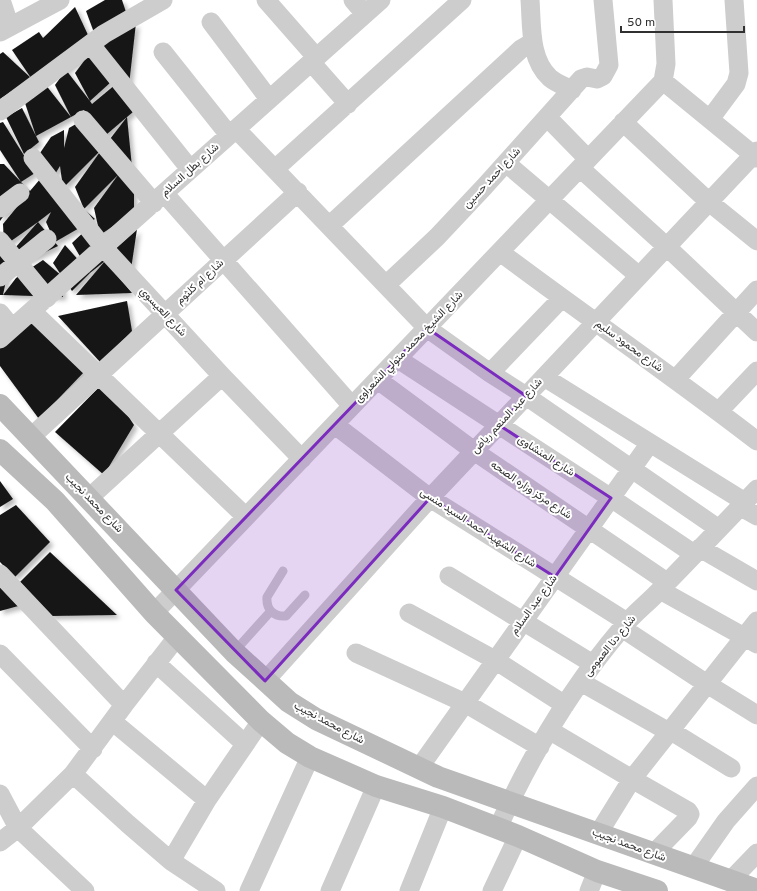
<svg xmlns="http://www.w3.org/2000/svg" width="757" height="891" font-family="Overpass,Vazirmatn,sans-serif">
	<defs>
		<filter id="shadow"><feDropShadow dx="3.5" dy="3.5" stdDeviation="2" flood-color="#0004"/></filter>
	</defs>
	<rect width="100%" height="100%" fill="#fff"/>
	<!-- building -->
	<path fill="#171717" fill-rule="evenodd" filter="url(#shadow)" d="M105,0H122L127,15L99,46L86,11Z
		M75,7L95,50L66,70L90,101L75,73L90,53L111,82L90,101L92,104L116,84L133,112L127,117L132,167L110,139L127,117L100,140L84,110L71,117L55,85L66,70L31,78L12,50L39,32L43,38Z
		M136,23L129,85L99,46Z
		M3,52L31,78L0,99V54Z
		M45,84L71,117L36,136L25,103Z
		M22,108L39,142L24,154L6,117Z
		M83,120L105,146L102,149L118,175L84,209L95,219L55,242L46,222L51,212L38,222L58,246L27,261L15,248L38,222L4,246L3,224L26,196L5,214L0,221V205L4,212L0,203V164H4L21,182L0,150V123L3,122L35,173L21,182L30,191L41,178L58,199L63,188L60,166L51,181L40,153L51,137L64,130V148L69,128ZM102,149L75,187L84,209L63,188Z
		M118,175L134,180V212L100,235L94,208Z
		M88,228L105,261L90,273L72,243Z
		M137,229L130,276L115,249Z
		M65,245L90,273L72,291L53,263Z
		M0,251L10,262L3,295H0Z
		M43,260L62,276L63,297L3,295L16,278Z
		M105,261L132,293L76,295Z
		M127,301L132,331L101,363L58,316Z
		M33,321L85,371L39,419L0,366V348Z
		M105,381L134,425L104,475L55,432Z
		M0,481L13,499L0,507Z
		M16,505L50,542L15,577L0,562V515Z
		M50,552L117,615L51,616L20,582Z
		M0,582L22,605L0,611Z"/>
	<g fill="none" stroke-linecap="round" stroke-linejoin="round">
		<!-- service -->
		<path stroke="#cdcdcd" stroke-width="9" d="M283,571L267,597C266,610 274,617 286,616L305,595
			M234,652L270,612"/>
		<!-- minor -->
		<path stroke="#cdcdcd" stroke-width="19" d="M1,0L10,27
			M266,0L316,57
			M353,0L365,14
			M530,0C532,25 529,59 550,78C556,83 564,86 572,90
			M211,22L269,99
			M0,32L60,0
			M91,45L190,169
			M163,52L229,135
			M311,62L348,104
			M663,81L757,158
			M0,111L104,34L163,0
			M547,117L588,159
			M710,119L736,84L739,73L734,0
			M83,120L154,203
			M623,122L709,202L757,241
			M236,129L427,328L490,373L526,396L719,529
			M33,158L103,247L222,376L302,459
			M506,163L639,276
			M580,168L667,247L757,332
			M275,169L462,0
			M164,193L352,406
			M0,208L20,193
			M329,226L521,49L533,42
			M0,241L47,298
			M500,252C585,316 673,376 757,441
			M0,277L47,239
			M386,285L437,237L485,186L581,79L587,77L597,79L603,76L609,65L603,0
			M32,311L246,517
			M0,313L12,328
			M0,339L381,0
			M398,359L611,498L694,554
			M490,373L562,298
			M544,377L745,502
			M378,380L474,451L667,582
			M675,380L757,290
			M719,411L757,371
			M335,425L430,498L627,622
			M31,437L298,192
			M89,498L222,376
			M741,507L757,516
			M700,548L757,581
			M0,574L124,705
			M449,576L593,664
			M660,590L757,644
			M154,613L663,81L666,64L663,0
			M409,613L495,660L565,705
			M622,628L707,684L757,715
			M356,653L465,703L540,747
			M0,654L93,749
			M156,663L245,744
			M265,681L430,498L757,151
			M581,682L669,732L676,734L731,768
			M112,721L207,800
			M549,730L632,779L688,811L690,814L688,818L654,853
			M419,768L650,443
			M73,774L128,824L171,861L216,891
			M0,794L18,828L85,891
			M498,828C530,757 571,688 622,628C633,614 648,603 660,590C693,556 725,523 757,489
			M598,834L632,779L757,621
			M0,842L18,828L73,774L124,705L177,637
			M171,861L207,800L261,721
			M693,868L726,821L757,786
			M730,881L757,853
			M249,891L310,757
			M330,891L376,786
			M409,891L443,807
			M492,891L518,836
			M589,891L597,871"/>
		<!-- secondary -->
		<path stroke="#bababa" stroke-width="22" d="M0,405L234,652L289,702L316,719L438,777L757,890
			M0,450L55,501L154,613L261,721L287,743L310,757L376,786L443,807L518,836L597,871L657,891"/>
	</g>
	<!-- marked area -->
	<path fill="#7b2cbf" fill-opacity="0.2" stroke="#7b2cbf" stroke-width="3" stroke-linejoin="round" d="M427,328L526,396L499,425L611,498L555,577L430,498L265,681L176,590Z"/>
	<g text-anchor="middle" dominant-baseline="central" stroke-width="4" stroke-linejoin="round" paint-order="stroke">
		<!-- street labels -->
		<g font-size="11" fill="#303030" stroke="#fff">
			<text transform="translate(190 170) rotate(-42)">شارع بطل السلام</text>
			<text transform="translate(492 178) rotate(-47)">شارع احمد حسين</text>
			<text transform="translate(200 282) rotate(-43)">شارع ام كلثوم</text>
			<text transform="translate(163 312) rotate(47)">شارع العيسوي</text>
			<text transform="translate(629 346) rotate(36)">شارع محمود سليم</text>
			<text transform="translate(409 347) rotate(-46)">شارع الشيخ محمد متولي الشعراوى</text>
			<text transform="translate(507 416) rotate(-47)">شارع عبد المنعم رياض</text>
			<text transform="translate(546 456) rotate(33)">شارع المنشاوى</text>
			<text transform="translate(531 490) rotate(34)">شارع مركز وزاره الصحه</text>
			<text transform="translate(94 503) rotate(46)">شارع محمد نجيب</text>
			<text transform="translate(478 528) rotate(33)">شارع الشهيد احمد السيد منسى</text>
			<text transform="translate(534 605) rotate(-54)">شارع عبد السلام</text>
			<text transform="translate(610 646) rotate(-51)">شارع دنا العمومى</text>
			<text transform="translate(329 723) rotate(28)">شارع محمد نجيب</text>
			<text transform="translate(629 845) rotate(20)">شارع محمد نجيب</text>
		</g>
	</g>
	<!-- scale -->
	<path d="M621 26v6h123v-6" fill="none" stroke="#303030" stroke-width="2"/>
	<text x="627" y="26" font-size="12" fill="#303030" stroke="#ffffff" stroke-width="3" paint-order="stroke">50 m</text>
</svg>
